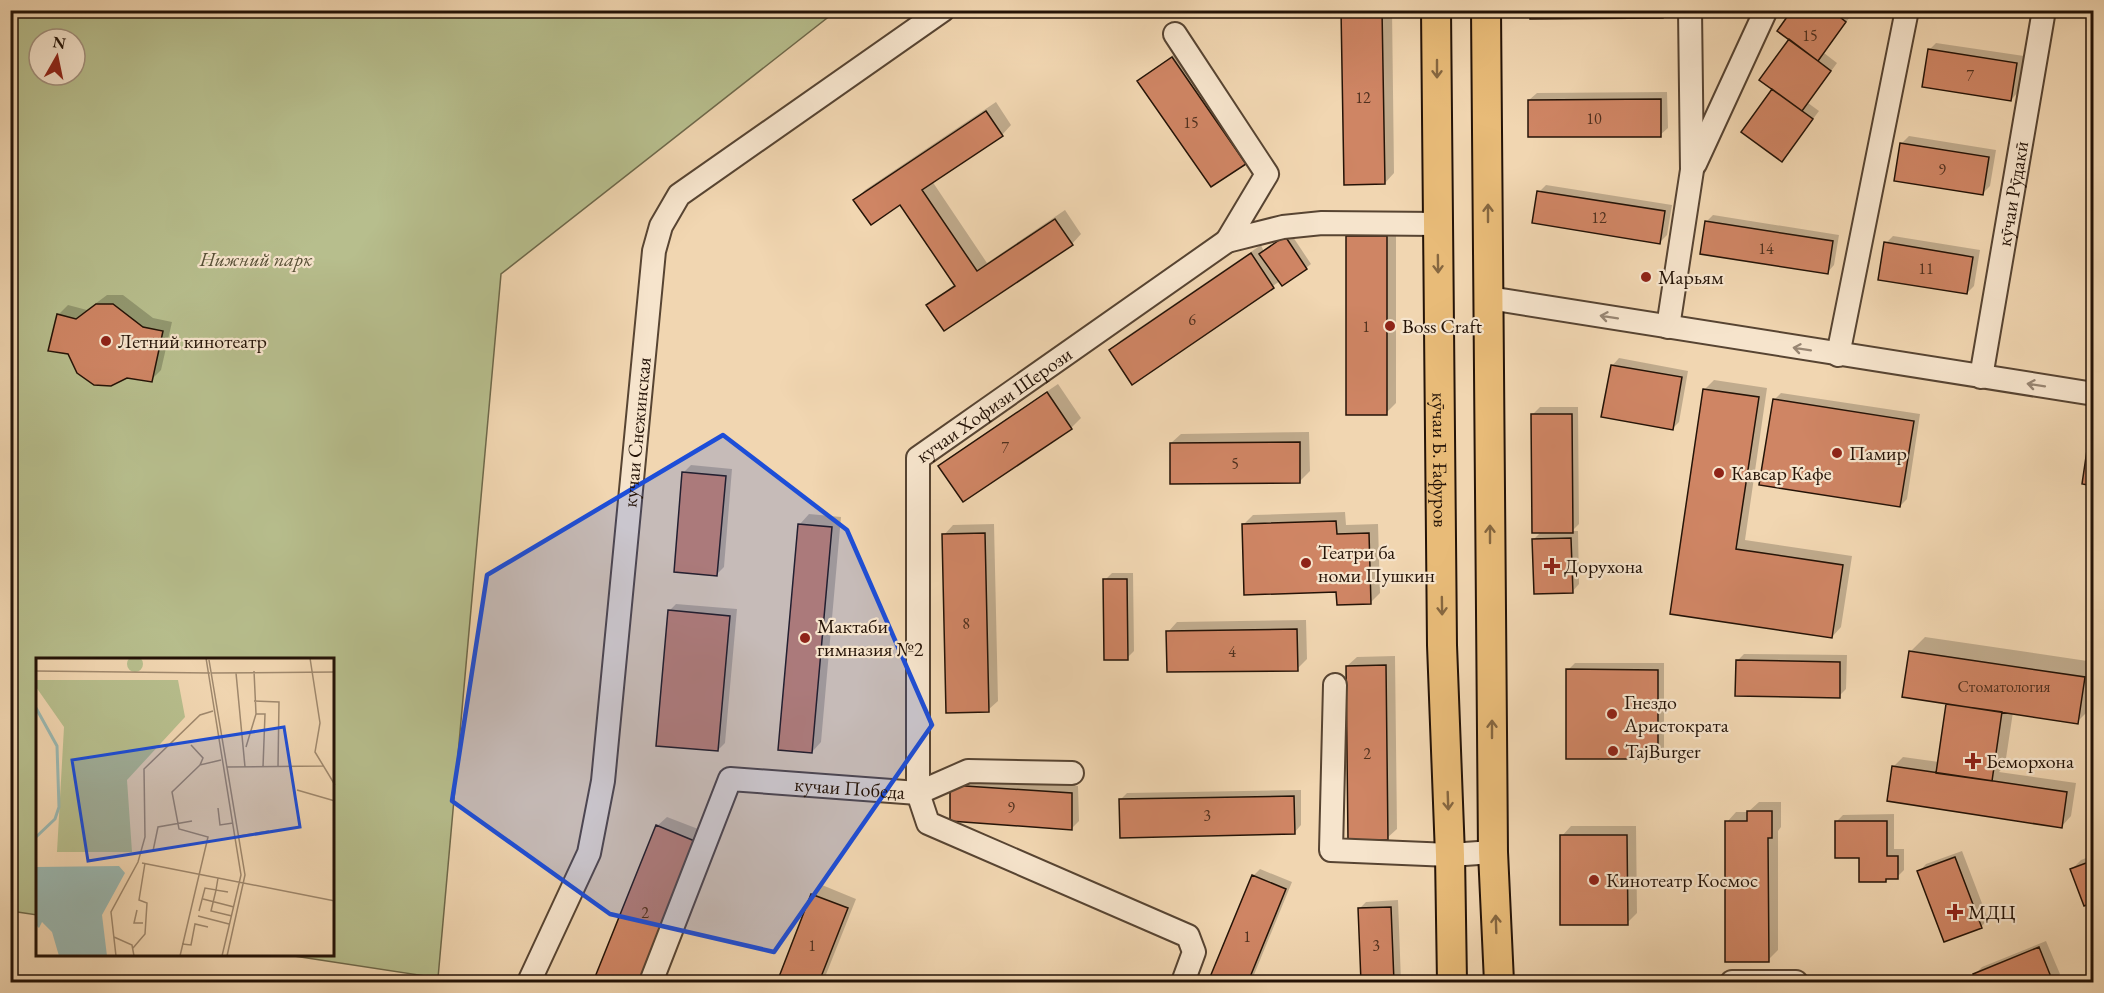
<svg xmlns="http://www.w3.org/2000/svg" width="2104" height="993" font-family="'EB Garamond',serif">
	<rect width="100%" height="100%" fill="#f1d6b1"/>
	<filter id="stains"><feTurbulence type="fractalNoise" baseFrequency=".00333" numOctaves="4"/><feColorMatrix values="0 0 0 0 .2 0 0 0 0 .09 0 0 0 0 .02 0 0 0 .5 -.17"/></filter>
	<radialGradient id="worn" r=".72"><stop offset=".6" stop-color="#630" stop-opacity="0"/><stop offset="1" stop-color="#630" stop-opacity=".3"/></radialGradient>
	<!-- green -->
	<path fill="#b7be8d" stroke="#6e684a" stroke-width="1.5" fill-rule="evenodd" d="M10,11H836L501,274L438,978L294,956H333V660H38L37,915L11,911ZM39,39H75V75H39Z"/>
	<!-- shadow -->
	<path fill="#0003" d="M1343,10H1392L1394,173L1385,183Z
		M1794,10H1848L1852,14L1824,53L1837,63L1808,103L1819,111L1782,160L1774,89L1791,39Z
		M1936,43L2024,56L2018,92L2011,100L1929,50Z
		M1182,48L1254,153L1245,162L1139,81Z
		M1667,92L1668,128L1660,135L1529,100L1537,93Z
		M996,102L1011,125L1002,135L932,181L987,263L1065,210L1081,234L1072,244L928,305L955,284L900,203L855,200L865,190Z
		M1909,136L1996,150L1990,186L1983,193L1901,144Z
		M1546,185L1672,205L1667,235L1660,242L1539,192Z
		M1713,215L1839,235L1834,265L1827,273L1706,222Z
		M1357,227H1396V403L1386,413L1348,237Z
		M1291,234L1311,264L1306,268L1282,284L1280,281L1133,383L1111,350L1120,341L1261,245L1264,252Z
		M1893,236L1980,250L1974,286L1967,293L1886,243Z
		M107,295H123L153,318L172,322L161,370L151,380L58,315L68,305L87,310Z
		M1619,358L1688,371L1679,422L1672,429L1612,366Z
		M1714,380L1767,388L1745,540L1852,556L1841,627L1832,637L1672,613L1704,390Z
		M1058,384L1081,418L1071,428L964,500L940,466L950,457Z
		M1781,393L1920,414L1907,499L1900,506L1774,400Z
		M1540,407H1578L1579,524L1572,531H1578L1579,584L1572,592L1534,539L1541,532L1533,414Z
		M1309,432L1310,471L1300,481L1171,443L1181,434Z
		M691,465L732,469L724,567L717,574L684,472Z
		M1345,512L1346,525L1378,524L1380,593L1370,603L1243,525L1253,515Z
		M809,514L841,517L821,742L812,752L800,524Z
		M994,524L998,701L988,710L944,535L953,525Z
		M1112,573H1133L1134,651L1127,658L1105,580Z
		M676,604L737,609L725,743L718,750L669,611Z
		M1306,620L1307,659L1297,669L1168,632L1177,622Z
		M1925,637L2094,662L2091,708L2077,722L2013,712L2005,765L1999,772L2076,783L2071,816L2062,826L1893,767L1903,757L1939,762L1948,702L1911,651Z
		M1744,654L1847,655L1846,689L1839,696L1737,661Z
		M1395,656L1397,829L1387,838L1347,666L1357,657Z
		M1575,663H1664V750L1657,757L1568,670Z
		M959,778L1078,786L1079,821L1072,828L952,820Z
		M1301,790V825L1294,833L1120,800L1127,793Z
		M1759,802H1781V827L1778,831V950L1768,960L1727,822L1736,812H1748Z
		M1894,814V849H1904V870L1897,877H1888L1885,880L1860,856L1836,822L1843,815Z
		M667,817L706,832L646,982H594L657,826Z
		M1571,826H1636L1637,913L1627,923L1562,836Z
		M1962,851L1988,919L1981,927L1919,872L1926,864Z
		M2094,855V900L2072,869L2081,860Z
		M1260,869L1292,882L1251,982H1210L1253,876Z
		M822,885L856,899L823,982H778L813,895Z
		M1398,900L1401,982H1362L1359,909L1366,902Z
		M2046,941L2060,974L2052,982H1978L1975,974L1982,967Z"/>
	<!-- building -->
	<path fill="#cf8564" stroke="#241307" stroke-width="1.5" d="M1341,10H1382L1385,184L1344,185Z
		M1530,10H1663V18L1530,19Z
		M1792,10H1831L1846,22L1818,61L1777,31Z
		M1789,39L1831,71L1802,111L1759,80Z
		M1928,49L2017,63L2011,101L1922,87Z
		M1172,57L1246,164L1211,187L1137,81Z
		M1772,89L1813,119L1782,162L1741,132Z
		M1661,99V137H1528V100Z
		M986,111L1003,136L922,190L977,271L1055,219L1073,245L944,331L926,305L955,286L900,205L871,225L853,200Z
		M1900,143L1989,157L1983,195L1894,181Z
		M1537,191L1665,211L1660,244L1532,223Z
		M1705,221L1833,241L1828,274L1700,254Z
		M1285,236L1307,269L1282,286L1259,254Z
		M1346,236H1387V415H1346Z
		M1884,242L1973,257L1967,294L1878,280Z
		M1251,253L1274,288L1132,385L1109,350Z
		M96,304H113L143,327L163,331L152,382L127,378L111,386L94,385L77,373L68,354L48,351L57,314L76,319Z
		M1611,365L1682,377L1673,430L1601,417Z
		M1703,389L1759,397L1736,549L1843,565L1832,638L1670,614Z
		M1047,392L1072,429L963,502L938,466Z
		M1773,399L1914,421L1900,507L1759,485Z
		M1531,414H1572L1573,533H1532Z
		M1300,442V483L1170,484V443Z
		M2087,450L2094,451V486L2082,484Z
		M682,472L726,476L717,576L674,572Z
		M1336,521L1337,534L1369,533L1371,604L1337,605L1336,592L1244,595L1242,524Z
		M798,524L832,527L812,753L778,750Z
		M985,533L989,712L946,713L942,534Z
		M1571,538L1573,593L1534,594L1532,539Z
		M1103,579H1127L1128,660H1104Z
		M668,610L730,616L718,751L656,746Z
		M1297,629L1298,671L1167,672L1166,631Z
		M1909,651L2085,677L2078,724L1902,697Z
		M1736,660L1840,662V698L1735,696Z
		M1386,665L1388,840H1348L1346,666Z
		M1566,669L1658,670V759H1566Z
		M1946,704L2002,712L1992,781L1936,773Z
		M1892,766L2067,792L2062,828L1887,801Z
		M950,785L1072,793V830L950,821Z
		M1294,796L1295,834L1120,838L1119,799Z
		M1747,811H1772V838H1768L1769,962H1725V821H1747Z
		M1835,821H1887V856H1898V879H1886V882H1859V858H1835Z
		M656,825L697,842L641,982H593Z
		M1560,835H1627L1628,925H1560Z
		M1955,857L1982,928L1944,942L1917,871Z
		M2094,860V902L2084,906L2070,869Z
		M1252,875L1286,889L1248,982H1208Z
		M811,894L848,908L819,982H777Z
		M1391,907L1394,982H1361L1358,908Z
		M2039,947L2053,982H1976L1973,974Z"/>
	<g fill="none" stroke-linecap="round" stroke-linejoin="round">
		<!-- minor casing -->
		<g stroke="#574432" stroke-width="26">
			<g id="minor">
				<path d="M1175,34L1267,174L1227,241L1283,227L1322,223L1438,224"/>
				<path d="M1695,164L1766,10"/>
				<path d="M1489,298L2094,394"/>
				<path d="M1668,327L1692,170L1690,10"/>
				<path d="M1838,355L1907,10"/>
				<path id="s1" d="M1981,377L2044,10"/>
				<path d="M1335,685L1331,850L1450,855L1493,852"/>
				<path id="s2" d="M529,982L589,853L603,781L654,251L661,226L679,195L943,10"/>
				<path id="s3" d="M651,982L730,779L918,793L968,771L1072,773"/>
				<path id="s4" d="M1183,982L1194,952L1188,936L928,823L918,793V458L1227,241"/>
				<path d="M1732,982H1796"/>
			</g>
		</g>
		<!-- major casing -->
		<g stroke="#241307" stroke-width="32">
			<g id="major">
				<path id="s5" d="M1436,10L1442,645L1450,855L1452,982"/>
				<path d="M1486,10L1493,852L1499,982"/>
			</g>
		</g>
		<!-- minor -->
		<use href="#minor" stroke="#f6e4cc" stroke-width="22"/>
		<!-- major -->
		<use href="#major" stroke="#e8bb78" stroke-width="28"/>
	</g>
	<!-- one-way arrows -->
	<defs><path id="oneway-shaft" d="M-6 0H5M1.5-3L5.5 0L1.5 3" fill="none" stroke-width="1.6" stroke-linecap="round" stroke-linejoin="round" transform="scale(1.5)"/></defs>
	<g stroke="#866740">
		<use href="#oneway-shaft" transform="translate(1437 69) rotate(90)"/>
		<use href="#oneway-shaft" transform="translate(1488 213) rotate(-90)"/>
		<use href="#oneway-shaft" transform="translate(1438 264) rotate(89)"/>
		<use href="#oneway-shaft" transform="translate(1490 534) rotate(-90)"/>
		<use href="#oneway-shaft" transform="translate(1442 606) rotate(89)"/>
		<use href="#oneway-shaft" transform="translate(1492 729) rotate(-90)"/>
		<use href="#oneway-shaft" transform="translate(1448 801) rotate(88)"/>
		<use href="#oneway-shaft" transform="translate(1496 924) rotate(-92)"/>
	</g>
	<g stroke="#988673">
		<use href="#oneway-shaft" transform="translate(1609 317) rotate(-171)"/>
		<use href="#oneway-shaft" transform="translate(1802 349) rotate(-171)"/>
		<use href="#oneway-shaft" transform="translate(2036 385) rotate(-171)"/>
	</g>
	<!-- marked area -->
	<path fill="#1d4ed8" fill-opacity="0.2" stroke="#1d4ed8" stroke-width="4.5" stroke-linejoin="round" d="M723,435L847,530L932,725L774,952L610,914L452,801L487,575Z"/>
	<!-- markers -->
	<g fill="#8f2418" stroke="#f6e4cc" stroke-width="2">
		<circle cx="1646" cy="277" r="6"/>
		<circle cx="1390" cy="326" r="6"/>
		<circle cx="106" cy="341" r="6"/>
		<circle cx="1837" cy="453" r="6"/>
		<circle cx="1719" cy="473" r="6"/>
		<circle cx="1306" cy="563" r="6"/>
		<path d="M1549 557h6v6h6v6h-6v6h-6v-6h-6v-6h6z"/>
		<circle cx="805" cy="638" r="6"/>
		<circle cx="1612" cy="714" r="6"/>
		<circle cx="1613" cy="751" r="6"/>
		<path d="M1970 752h6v6h6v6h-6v6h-6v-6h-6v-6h6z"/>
		<circle cx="1594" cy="880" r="6"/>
		<path d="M1952 903h6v6h6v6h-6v6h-6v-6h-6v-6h6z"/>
	</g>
	<g text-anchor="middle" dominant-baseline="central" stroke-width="4.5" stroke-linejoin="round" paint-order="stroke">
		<!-- number labels -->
		<g font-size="16" fill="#4f301e">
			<text x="1810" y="35">15</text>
			<text x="1970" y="75">7</text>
			<text x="1363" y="97">12</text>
			<text x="1594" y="118">10</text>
			<text x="1191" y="122">15</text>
			<text x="1942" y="169">9</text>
			<text x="1599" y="217">12</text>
			<text x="1766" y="248">14</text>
			<text x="1926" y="268">11</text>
			<text x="1192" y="319">6</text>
			<text x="1366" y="326">1</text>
			<text x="1005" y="447">7</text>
			<text x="1235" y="463">5</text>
			<text x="966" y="623">8</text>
			<text x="1232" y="651">4</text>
			<text x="2004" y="686">Стоматология</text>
			<text x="1367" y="753">2</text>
			<text x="1011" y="807">9</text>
			<text x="1207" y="815">3</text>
			<text x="645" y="912">2</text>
			<text x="1247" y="936">1</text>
			<text x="812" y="945">1</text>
			<text x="1376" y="945">3</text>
		</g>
		<!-- street labels -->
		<g font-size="20" fill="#241307" stroke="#f6e4cc">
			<text stroke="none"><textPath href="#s1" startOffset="186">кӯчаи Рӯдакӣ</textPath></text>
			<text stroke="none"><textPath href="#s4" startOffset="792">кучаи Хофизи Шерози</textPath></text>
			<text stroke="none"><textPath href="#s2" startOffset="566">кучаи Снежинская</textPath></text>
			<text stroke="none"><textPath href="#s5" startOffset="450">кӯчаи Б. Ғафуров</textPath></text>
			<text stroke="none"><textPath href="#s3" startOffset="338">кучаи Победа</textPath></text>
		</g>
		<!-- park labels -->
		<g font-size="20" font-style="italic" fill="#574f36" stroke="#f6e4cc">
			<text x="256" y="259">Нижний парк</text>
		</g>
		<!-- poi labels -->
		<g font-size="20" fill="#241307" stroke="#f6e4cc" text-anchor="start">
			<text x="1658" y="277">Марьям</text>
			<text x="1402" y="326">Boss Craft</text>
			<text x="118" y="341">Летний кинотеатр</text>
			<text x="1849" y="453">Памир</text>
			<text x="1731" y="473">Кавсар Кафе</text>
			<text x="1318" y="552">Театри ба<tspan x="1318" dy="23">номи Пушкин</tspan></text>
			<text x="1564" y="566">Дорухона</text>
			<text x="817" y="626">Мактаби<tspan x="817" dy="23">гимназия №2</tspan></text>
			<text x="1624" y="702">Гнездо<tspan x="1624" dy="23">Аристократа</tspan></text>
			<text x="1625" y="751">TajBurger</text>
			<text x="1986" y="761">Беморхона</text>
			<text x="1606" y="880">Кинотеатр Космос</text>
			<text x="1968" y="912">МДЦ</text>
		</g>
	</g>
	<!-- overview -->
	<g transform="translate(36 658)">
		<rect width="298" height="298" fill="#f1d6b1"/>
		<path d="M91 6a8 8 0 1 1 16 0a8 8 0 1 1-16 0ZM0,22H142L149,59L91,122L96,194H21L28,69L0,29Z" fill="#b7be8d"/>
		<path d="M83,208L89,215L66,257L71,298H23L16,274L6,264L3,270L0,267V209Z" fill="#9bb8b1"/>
		<path fill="none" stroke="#9bb8b1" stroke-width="3" d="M0,50L21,88L23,149L19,161L0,179"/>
		<path fill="none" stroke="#9f886d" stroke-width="1.5" d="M170,0L205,217L186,298M274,0L284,65L279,94L299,127M173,2L209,217L191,298M0,13L174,15M175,15L299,14M200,15L209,109M218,43L243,44L242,109M220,56H229L227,109M155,87L167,100L164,107L185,102M210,89L220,56L218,13M191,109L287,108M261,132L299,143M182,150L184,167L197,165M203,178L233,173M117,193L122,169L156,163M106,205L299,243M192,234L180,232L175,253L196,258M167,241L198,249M101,252L98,265H107M163,253L169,230L180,232L182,220M162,258L193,266M78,279L96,287L98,298M146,286L155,287L159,266L172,269M97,290L109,276L111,245L103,242L109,205M80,298L75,254L102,204L109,179L108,111L164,57L177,53M144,298L172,179L143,171L136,134L164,107"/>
		<path fill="#1d4ed8" fill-opacity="0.15" stroke="#1d4ed8" stroke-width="3" d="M248,69L264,169L52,203L36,102Z"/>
		<rect width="298" height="298" fill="none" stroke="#241307" stroke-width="3"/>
	</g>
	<!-- margin -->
	<rect width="2104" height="993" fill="none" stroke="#f1d6b1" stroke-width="36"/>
	<rect x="12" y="12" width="2080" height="969" fill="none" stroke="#241307" stroke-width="3"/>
	<rect x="18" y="18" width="2068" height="957" fill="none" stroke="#241307" stroke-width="1.5"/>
	<!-- north arrow -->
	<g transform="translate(57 57) rotate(9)"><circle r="28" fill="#f6e4cc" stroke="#a2907d" stroke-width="1.5"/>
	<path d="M0-4.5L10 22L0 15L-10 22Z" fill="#8f2418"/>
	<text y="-9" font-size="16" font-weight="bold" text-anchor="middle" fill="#241307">N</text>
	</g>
	<rect width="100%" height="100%" filter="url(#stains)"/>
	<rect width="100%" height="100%" fill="url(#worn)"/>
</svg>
